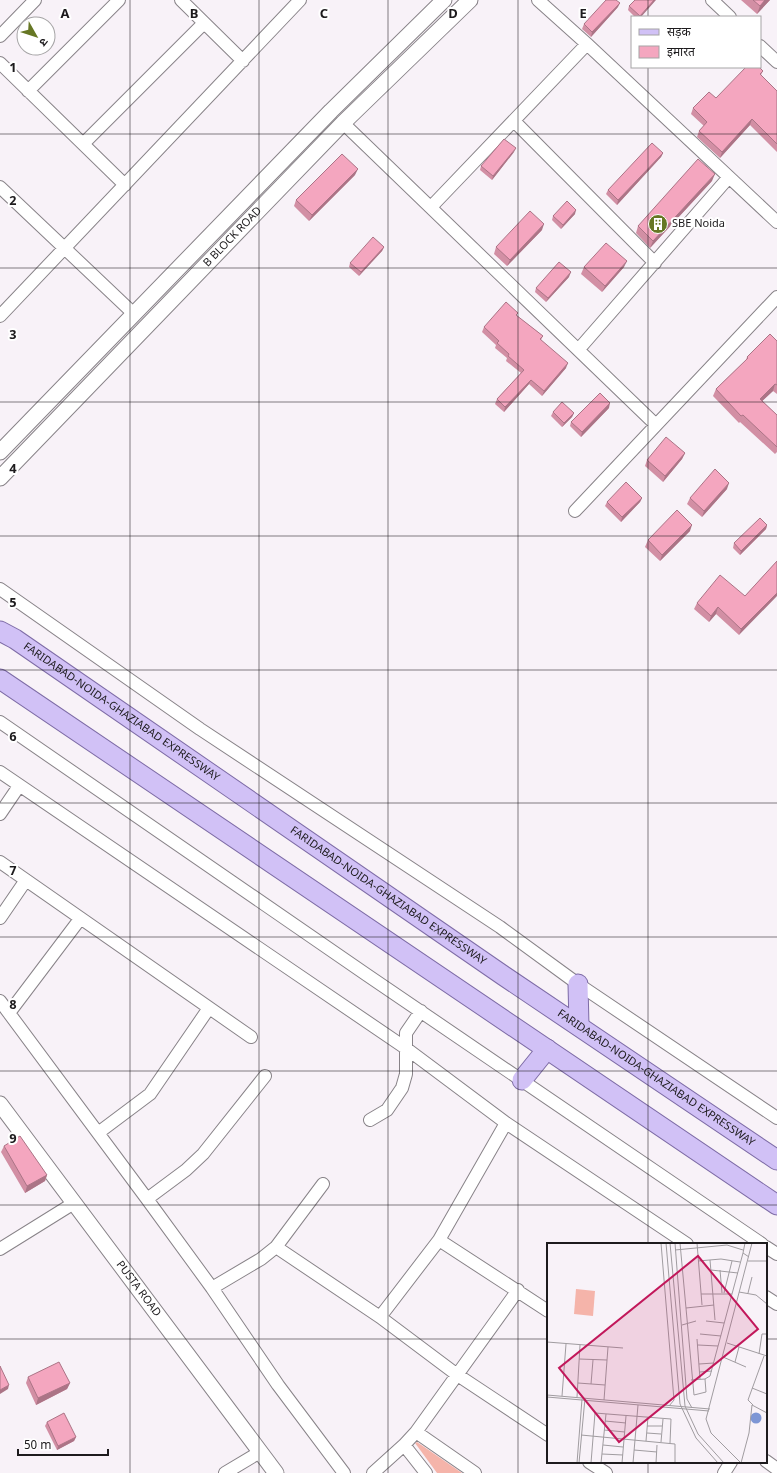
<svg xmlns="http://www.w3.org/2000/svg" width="777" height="1473" font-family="Georgia,'Noto Sans Devanagari',serif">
	<rect width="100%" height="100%" fill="#f8f2f8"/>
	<!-- green -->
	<path fill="#f5b4aa" d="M417,1442L462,1473H437L415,1443Z"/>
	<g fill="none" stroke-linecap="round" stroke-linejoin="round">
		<!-- minor casing -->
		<g stroke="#888388" stroke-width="14">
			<path id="minor" d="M181,0L243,61
				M538,0L587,44L777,222
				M712,0L730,17
				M0,36L35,0
				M760,46L777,62
				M0,63L125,185
				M28,91L119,0
				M514,121L655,263
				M343,123L656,425
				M83,144L204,23
				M0,187L134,314
				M431,207L587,44
				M0,316L300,0
				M579,349L729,177
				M575,511L777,297
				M0,589L200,729L500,927L578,984L777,1118
				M0,722L367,975L762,1244
				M0,772L407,1049L506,1123L687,1244
				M0,814L19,786
				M0,862L251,1037
				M0,918L26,880
				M0,1001L147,1199L212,1288L278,1385L344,1473
				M9,1013L80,919
				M370,1120L387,1110L402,1088L406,1074V1033L421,1011
				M98,1133L150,1094L209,1008
				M147,1199L186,1170L203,1154L265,1076
				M439,1240L548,1311
				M276,1247L380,1317L456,1374L548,1435
				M766,1247L777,1254
				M0,1249L74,1203
				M212,1288L261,1259L276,1247L323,1184
				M766,1297L777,1304
				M380,1317L439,1240L506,1123
				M416,1432L475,1473
				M404,1445L426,1473
				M766,1461L777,1469
				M589,1462L606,1473
				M225,1473L260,1452
				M373,1473L404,1445L416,1432L518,1290
				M724,1473L731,1462"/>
		</g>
		<!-- tertiary casing -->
		<g stroke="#888388" stroke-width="17">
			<g id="tertiary">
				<path d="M0,452L331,111L444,0"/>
				<path id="s1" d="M0,478L343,123L470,0"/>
				<path id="s2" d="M0,1104L276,1473"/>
			</g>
		</g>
		<!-- primary casing -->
		<g stroke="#7e6ca6" stroke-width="21">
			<g id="primary">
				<path id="s3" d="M0,631L15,639L504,976L777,1160"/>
				<path d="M0,679L777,1205"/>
				<path d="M578,984L579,1026"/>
				<path d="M522,1080L547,1049"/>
			</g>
		</g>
		<!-- minor -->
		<use href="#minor" stroke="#fff" stroke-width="12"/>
		<!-- tertiary -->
		<use href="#tertiary" stroke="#fff" stroke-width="15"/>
		<!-- primary -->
		<use href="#primary" stroke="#d1c1f6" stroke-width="19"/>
	</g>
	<!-- wall -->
	<path fill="#d28fa4" d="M635,0L641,17H635L628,10L629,6Z
		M741,0H770L757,14Z
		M618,7L591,37L582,29L584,24Z
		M763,71L761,75L777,91V152L750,125L720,158L697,137L699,131L704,126L691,114L693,108L716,98Z
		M514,152L492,180L480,170L481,166Z
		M663,153L661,157L617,205L606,194L608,190Z
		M355,175L309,221L294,206L296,200Z
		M712,181L650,248L636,233L638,226Z
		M575,214L561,229L552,220L553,216Z
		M542,230L507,266L494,254L496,247Z
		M384,247L382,251L359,276L349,267L350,263Z
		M584,267H624L602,292L581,274Z
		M569,277L546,302L535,292L536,288Z
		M517,316L543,336L541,340L566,368L542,396L529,384L504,412L495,404L497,399L521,373L506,361L507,358L495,348L496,345L482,332L484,327Z
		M777,341V394L773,391L762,401L777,415V452L775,454L740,422L739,423L713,396L716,389L746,360L747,357Z
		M609,408L581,437L570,426L571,422Z
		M553,412L574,413L572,417L562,427L551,416Z
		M685,453L682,459L663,482L645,466L647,460Z
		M727,489L702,517L687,504L690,498Z
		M642,498L640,502L621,522L605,506L607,502Z
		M767,525L766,529L740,555L733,548L734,543Z
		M690,531L660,561L645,547L648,540Z
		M777,561L739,635L716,614L709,622L694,609L697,603L745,596Z
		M4,1146L47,1175L45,1181L25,1193L1,1152Z
		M28,1377L70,1383L67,1389L36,1405L26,1383Z
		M47,1422L76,1437L74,1441L57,1450L45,1426Z"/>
	<!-- shaded-wall -->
	<path fill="#ab7486" d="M654,0H656L641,17H640V16Z
		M765,0H770L757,14L760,6Z
		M620,3L618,7L591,37L592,32Z
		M752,119L750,125L720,158L722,152Z
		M516,148L514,152L492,180L493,176Z
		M663,153L661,157L617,205L618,200Z
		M358,169L355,175L309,221L312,215Z
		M715,174L712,181L650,248L653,241Z
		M576,210L575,214L561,229L563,225Z
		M544,224L542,230L507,266L510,260Z
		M384,247L382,251L359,276L361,272Z
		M627,261L624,267L602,292L605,286Z
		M571,272L569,277L546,302L548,298Z
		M568,363L566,368L542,396L544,391Z
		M531,380L529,384L504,412L505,407Z
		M775,384L773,391L757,406L760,399Z
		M610,403L609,408L581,437L582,432Z
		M574,413L572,417L562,427L564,423Z
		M685,453L682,459L663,482L665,476Z
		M729,483L727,489L702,517L704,511Z
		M642,498L640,502L621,522L622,517Z
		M692,525L690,531L660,561L662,555Z
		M767,525L766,529L740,555L741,551Z
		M777,593V596L739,635L741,629Z
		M718,607L716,614L709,622L711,616Z
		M47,1175L45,1181L25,1193L27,1186Z
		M70,1383L67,1389L36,1405L38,1398Z
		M9,1385L8,1389L0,1394V1390Z
		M76,1437L74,1441L57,1450L58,1446Z"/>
	<!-- building -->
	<path fill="#f4a6bf" stroke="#ab7486" d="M606,0H616L620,3L592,32L584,24Z
		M635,0H654L640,16L629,6Z
		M753,0H765L760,6Z
		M746,67H759L763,71L760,74L777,91V144L752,119L722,152L699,131L707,122L693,108L709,92L716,98Z
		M504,139L516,148L493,176L481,166Z
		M652,143L663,153L618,200L608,190Z
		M342,154L358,169L312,215L296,200Z
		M698,159L715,174L653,241L638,226Z
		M567,201L576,210L563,225L553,216Z
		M530,211L544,224L510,260L496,247Z
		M373,237L384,247L361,272L350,263Z
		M606,243L627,261L605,286L584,267Z
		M559,262L571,272L548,298L536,288Z
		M506,302L518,313L516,315L543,336L540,339L568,363L544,391L531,380L505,407L497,399L524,370L508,356L509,354L497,343L499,341L484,327Z
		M770,334L777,341V385L775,384L760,399L777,415V447L743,415L741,416L716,389L748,358L747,357Z
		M600,393L610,403L582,432L571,422Z
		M562,402L574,413L564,423L553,412Z
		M666,437L685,453L665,476L647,460Z
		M715,469L729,483L704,511L690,498Z
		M626,482L642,498L622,517L607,502Z
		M677,510L692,525L662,555L648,540Z
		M760,518L767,525L741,551L734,543Z
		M777,561V593L741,629L718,607L711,616L697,603L720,575L745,596Z
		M20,1136L47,1175L27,1186L4,1146Z
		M59,1362L70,1383L38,1398L28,1377Z
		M0,1366L9,1385L0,1390Z
		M64,1413L76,1437L58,1446L47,1422Z"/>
	<!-- grid -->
	<path fill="none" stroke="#1d1b1d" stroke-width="1" stroke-opacity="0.55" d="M130,0V1473M259,0V1473M388,0V1473M518,0V1473M648,0V17M648,67V1244M0,134H777M0,268H777M0,402H777M0,536H777M0,670H777M0,803H777M0,937H777M0,1071H777M0,1205H777M0,1339H548M766,1339H777M648,1462V1473"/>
	<!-- icons -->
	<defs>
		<g id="building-disc" transform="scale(1)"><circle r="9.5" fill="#667724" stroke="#fff"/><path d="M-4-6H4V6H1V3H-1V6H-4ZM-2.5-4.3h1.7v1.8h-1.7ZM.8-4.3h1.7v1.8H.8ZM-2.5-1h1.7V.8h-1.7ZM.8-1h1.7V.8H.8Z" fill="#fff"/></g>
	</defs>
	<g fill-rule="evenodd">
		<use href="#building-disc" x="658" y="224"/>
	</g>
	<g text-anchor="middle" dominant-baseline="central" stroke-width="4" stroke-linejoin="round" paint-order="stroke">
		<!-- poi labels -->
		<g font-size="11" fill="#1d1b1d" stroke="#fff" text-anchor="start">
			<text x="672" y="224">SBE Noida</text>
		</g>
		<!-- street labels -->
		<g font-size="11" fill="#1d1b1d" stroke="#fff">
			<text stroke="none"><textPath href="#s1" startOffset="335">B BLOCK ROAD</textPath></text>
			<text stroke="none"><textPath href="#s3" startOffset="146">FARIDABAD-NOIDA-GHAZIABAD EXPRESSWAY</textPath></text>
			<text stroke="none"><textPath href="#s3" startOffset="470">FARIDABAD-NOIDA-GHAZIABAD EXPRESSWAY</textPath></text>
			<text stroke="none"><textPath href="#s3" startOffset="794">FARIDABAD-NOIDA-GHAZIABAD EXPRESSWAY</textPath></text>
			<text stroke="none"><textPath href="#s2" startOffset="231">PUSTA ROAD</textPath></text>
		</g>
	</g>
	<!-- overview -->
	<g transform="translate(547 1243)">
		<rect width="220" height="220" fill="#f8f2f8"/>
		<path d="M29,46L48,48L46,73L27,71Z" fill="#f5b4aa"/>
		<path d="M203.5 175a5.5 5.5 0 1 1 11 0a5.5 5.5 0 1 1-11 0Z" fill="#7d96d5"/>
		<path fill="none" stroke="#a09ca0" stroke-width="1" d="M114,0L127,157L122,163M119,0L133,161L149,195L171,220M123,0L138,163L151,191L177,220M128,0L140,156L145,165M133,0L147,152L159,149L158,136L163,133L196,10M150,0L155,62M198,0L196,10L202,14M128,7L180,2L196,7M163,17L168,77M151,18L174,16L193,19M201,18H220M164,27L191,30M173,27L175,50M192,49L209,52L220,61M177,50L185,18M201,50L205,34M154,51H185M139,65L167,62M159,78L177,80M135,82L149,78M153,91L174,93M150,96L153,136M0,99L76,105M180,100L220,113M151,102L171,103M212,111L215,91H220M176,114L199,124M32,116L60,117M188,119L192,104M152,121L167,120M153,129L165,128M144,137L158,136M31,140L58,142M44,141L46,117M205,145L220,151M0,152L163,166M15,153L19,101M0,154L162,168M30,154L33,102M57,157L61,104M206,162L201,157L217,113M58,178L79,180M100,183H115M57,187L78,189M100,190L114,191M34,192L128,201V220M99,198L101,174M114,199L116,176M56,202L76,204M87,207L110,209M55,211L76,212M30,220L35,156M32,220L38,155M44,220L48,170L124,176L123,200M54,220L59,171M75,220L79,173M86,220L91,162M109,220L110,202M194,220L164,190L159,176L205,0M194,220L202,190L205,162L220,170"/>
		<path fill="#c2185b" fill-opacity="0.15" stroke="#c2185b" stroke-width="2" d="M151,13L211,86L72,199L12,125Z"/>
		<rect width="220" height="220" fill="none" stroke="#1d1b1d" stroke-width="2"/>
	</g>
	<g font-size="13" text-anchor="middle" font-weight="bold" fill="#1d1b1d" stroke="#fff" stroke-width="4" stroke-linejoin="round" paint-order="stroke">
		<text x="65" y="18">A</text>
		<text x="194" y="18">B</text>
		<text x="324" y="18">C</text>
		<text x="453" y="18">D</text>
		<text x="583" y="18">E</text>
		<text x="13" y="72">1</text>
		<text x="13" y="205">2</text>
		<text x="13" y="339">3</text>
		<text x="13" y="473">4</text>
		<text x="13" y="607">5</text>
		<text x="13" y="741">6</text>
		<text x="13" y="875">7</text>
		<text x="13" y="1009">8</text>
		<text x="13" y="1143">9</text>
	</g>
	<!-- legend -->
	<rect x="631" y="16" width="130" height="52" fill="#ffffff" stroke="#a5a4a5"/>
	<rect x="639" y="29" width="20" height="6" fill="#d1c1f6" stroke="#a5a4a5"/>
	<text x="667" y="36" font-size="12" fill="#1d1b1d">सड़क</text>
	<rect x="639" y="46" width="20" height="12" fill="#f4a6bf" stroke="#a5a4a5"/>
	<text x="667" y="56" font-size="12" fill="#1d1b1d">इमारत</text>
	<!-- north arrow -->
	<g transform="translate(36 36) rotate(129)"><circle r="19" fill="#ffffff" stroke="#a5a4a5"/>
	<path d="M0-3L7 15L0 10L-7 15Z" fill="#667724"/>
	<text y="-6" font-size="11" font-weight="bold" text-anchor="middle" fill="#1d1b1d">उ</text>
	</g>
	<!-- scale -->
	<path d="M18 1449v6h90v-6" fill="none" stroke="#1d1b1d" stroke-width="2"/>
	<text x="24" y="1449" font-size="12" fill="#1d1b1d" stroke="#ffffff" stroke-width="3" paint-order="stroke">50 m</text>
</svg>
